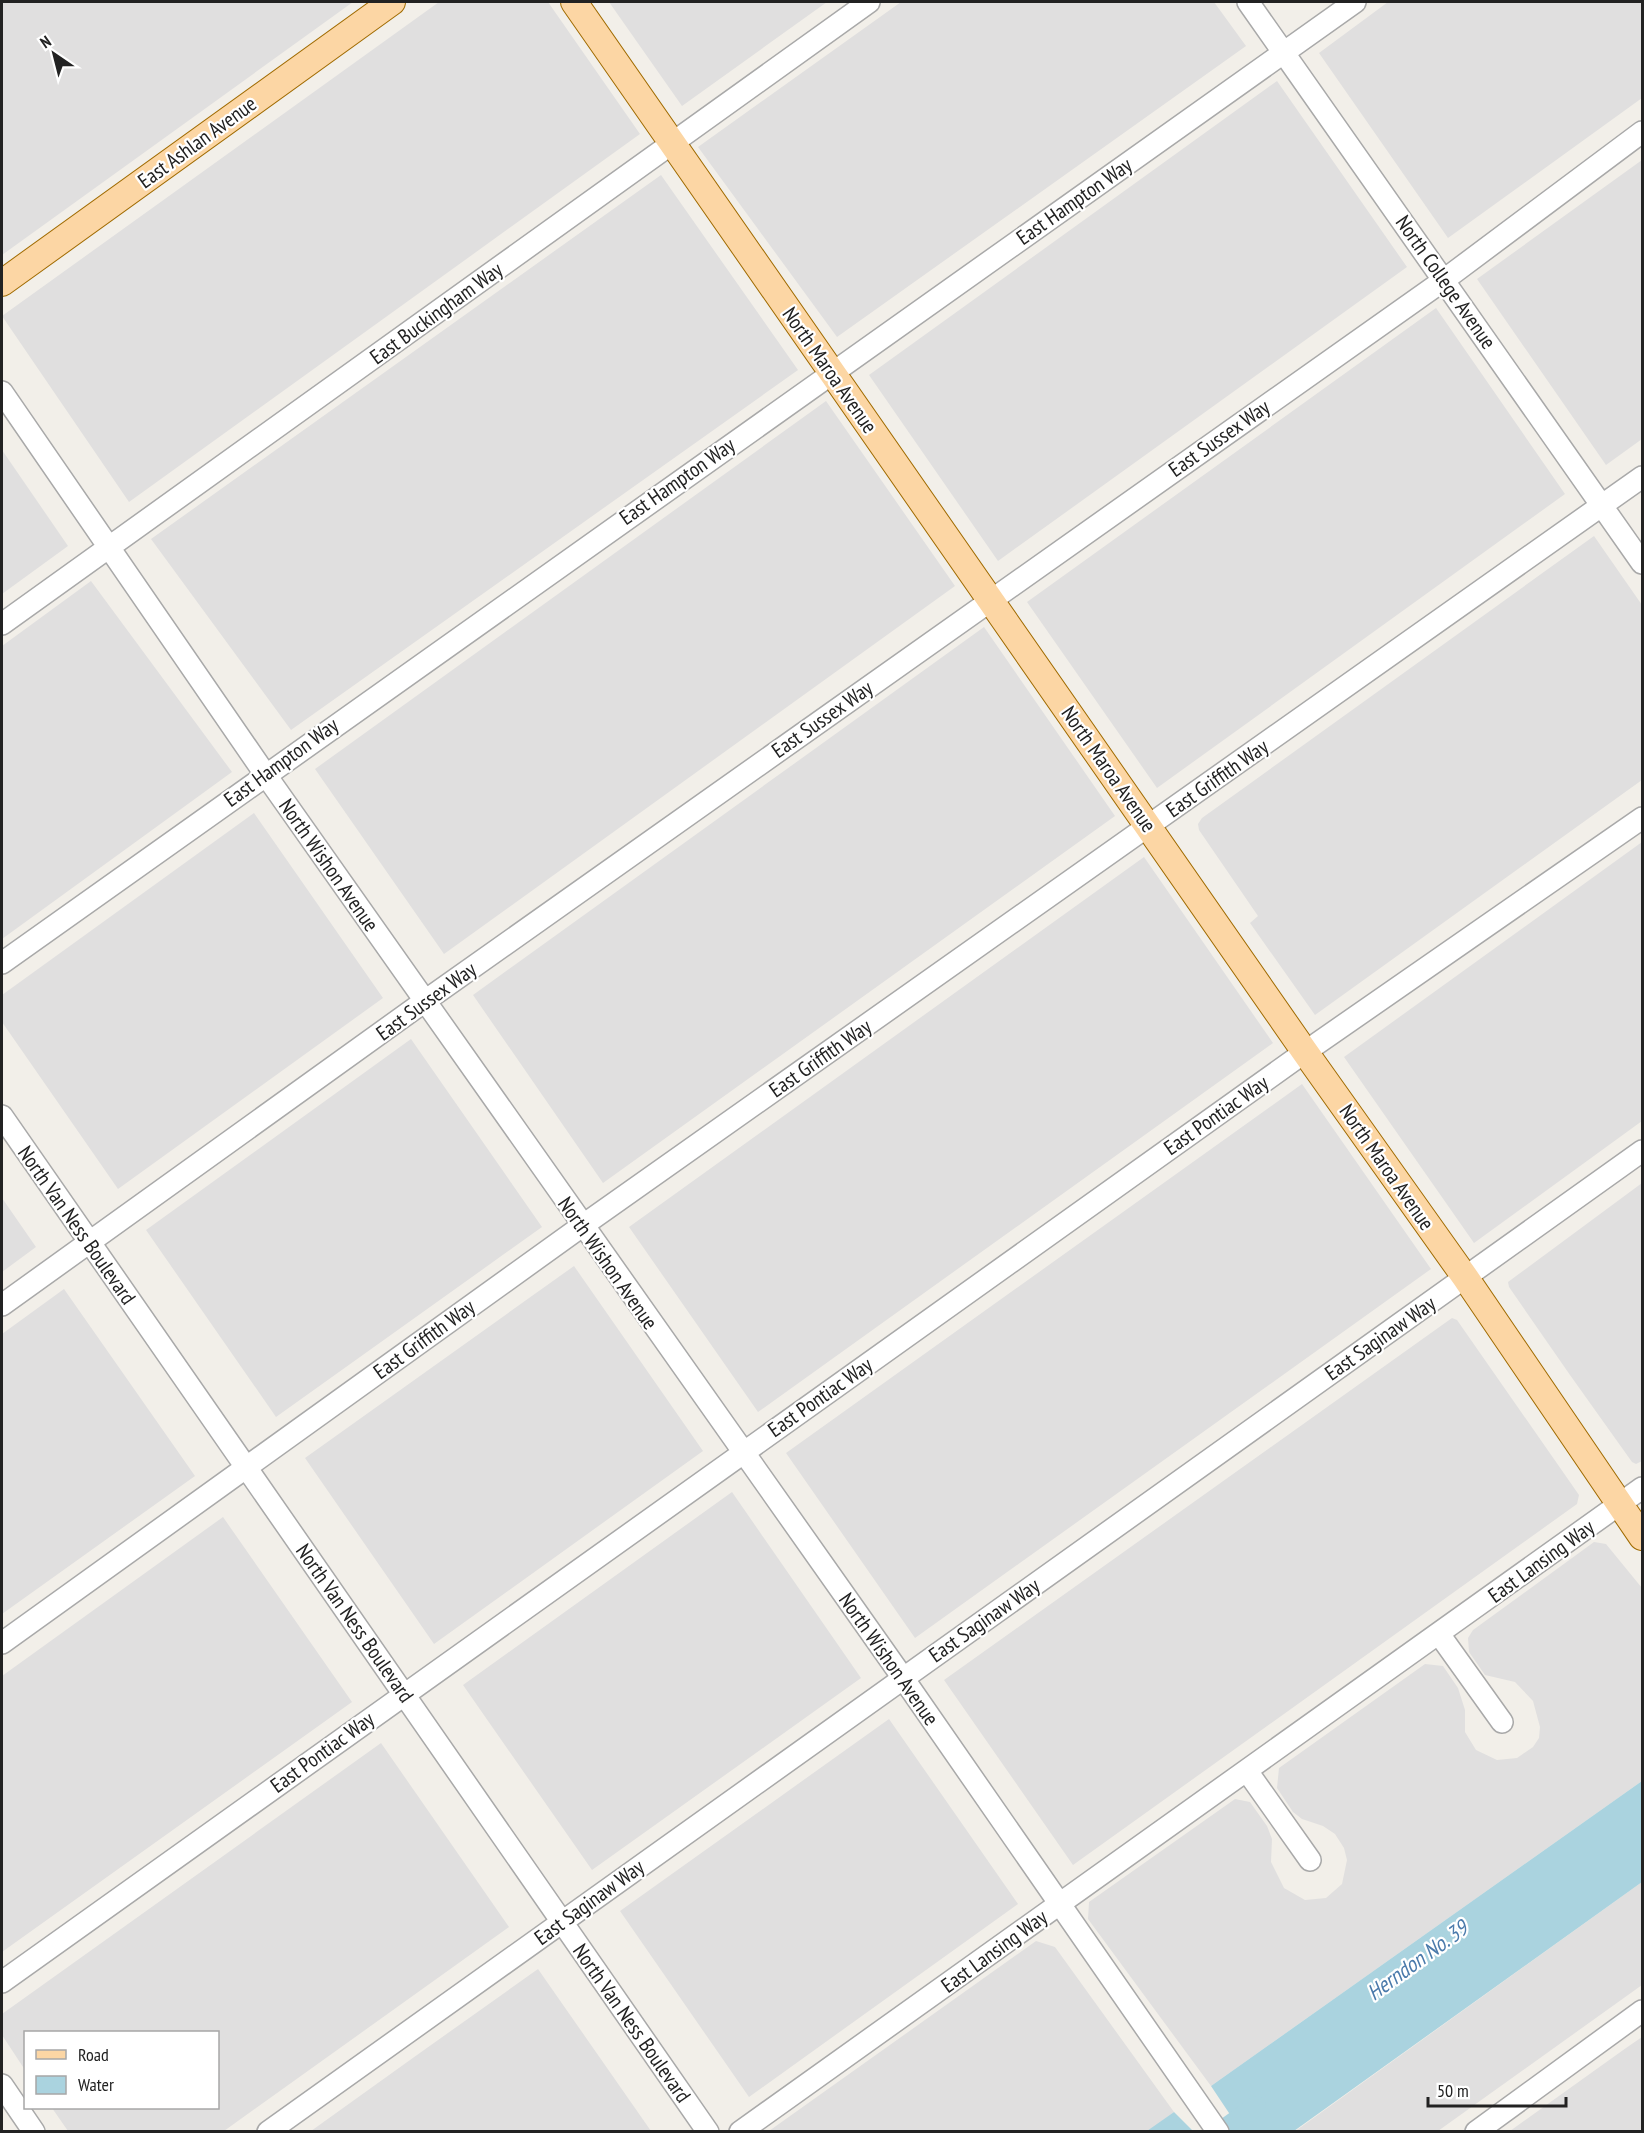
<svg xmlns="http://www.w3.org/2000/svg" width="1644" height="2133" font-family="'PT Sans Narrow',sans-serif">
	<rect width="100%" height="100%" fill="#f2efe9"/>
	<!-- residential -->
	<path fill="#e0dfdf" d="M2,2H353L2,255Z
		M439,2H548L640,134L129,502L2,316Z
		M609,2H827L682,106Z
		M901,2H1214L1246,46L837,337L698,147Z
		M1388,2H1642V98L1448,238L1319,53Z
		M1277,81L1407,267L998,561L869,375Z
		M1642,160V439L1606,465L1477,279Z
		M661,175L798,370L291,730L151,539Z
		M1436,308L1565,494L1157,788L1027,602Z
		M826,401L955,586L444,954L315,769Z
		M2,450L68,546L2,594Z
		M1594,536L1642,605V780L1315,1015L1250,923L1258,916L1199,830L1198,824L1202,818Z
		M91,581L232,772L2,939V646Z
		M984,627L1115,816L603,1183L473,995Z
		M254,813L383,998L118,1189L2,1022V995Z
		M1642,842V1121L1474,1243L1344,1057Z
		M1144,857L1273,1043L758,1412L629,1227Z
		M411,1039L542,1227L276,1417L146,1230Z
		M1302,1084L1431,1269L915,1638L786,1453Z
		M1642,1183V1461L1636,1464L1632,1462L1570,1375L1509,1287L1508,1282Z
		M2,1198L36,1247L2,1272Z
		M574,1266L703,1451L434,1644L305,1458Z
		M64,1289L195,1476L2,1614V1334Z
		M1452,1318L1457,1320L1579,1495L1577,1504L1073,1865L944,1680Z
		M732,1492L861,1678L592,1870L463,1685Z
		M223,1517L352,1702L2,1952V1676Z
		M1594,1542L1606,1544L1642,1588V1781L1211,2086L1088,1919L1089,1902L1235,1799L1250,1802L1267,1826L1272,1839L1271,1862L1284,1888L1305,1900L1326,1898L1342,1884L1347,1860L1344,1848L1335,1834L1323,1826L1302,1819L1293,1812L1277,1788L1279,1768L1425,1664L1443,1666L1458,1688L1465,1710V1732L1476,1750L1497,1760L1517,1758L1533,1747L1539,1738L1540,1727L1533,1701L1515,1682L1485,1675L1469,1652L1468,1638L1473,1630Z
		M889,1719L1018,1904L749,2097L620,1911Z
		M381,1743L509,1927L224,2131H68L52,2108H218V2032H26L25,2070L2,2035V2014Z
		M1642,1882V1985L1438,2131L1294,2132Z
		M1036,1941L1055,1947L1174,2112L1147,2132L769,2131Z
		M538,1969L651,2131H311L417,2055Z
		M1642,2037V2131H1510L1626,2048Z"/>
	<!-- water -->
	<path fill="#aad3df" d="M1642,1781V1882L1294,2131H1241L1211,2086Z
		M1174,2112L1193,2131H1147Z"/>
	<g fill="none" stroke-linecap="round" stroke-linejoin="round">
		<!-- canal -->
		<path stroke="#aad3df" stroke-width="20" d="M1220,2132L1256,2106"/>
		<!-- minor casing -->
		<g stroke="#a9a9a9" stroke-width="24">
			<path id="minor" d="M1248,2L1642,563
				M2,392L265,774L903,1678L1218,2132
				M2,624L869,2
				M2,963L1355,2
				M2,1116L708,2132
				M2,1305L425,1001L1444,280L1642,132
				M1439,1634L1502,1722
				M2,1643L582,1226L1642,477
				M1247,1771L1310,1860
				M2,1982L1305,1052L1642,818
				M2,2085L34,2132
				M268,2132L1642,1151
				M740,2132L1642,1488
				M1476,2132L1642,2011"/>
		</g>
		<!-- major casing -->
		<g stroke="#a06b00" stroke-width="28">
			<path id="major" d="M574,2L1305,1052L1465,1277L1642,1537
				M2,283L392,2"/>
		</g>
		<!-- minor -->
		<use href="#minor" stroke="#fff" stroke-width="21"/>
		<!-- major -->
		<use href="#major" stroke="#fcd6a4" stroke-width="26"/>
	</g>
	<g text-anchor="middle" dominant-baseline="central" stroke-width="4.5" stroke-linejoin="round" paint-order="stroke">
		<!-- street labels -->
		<g font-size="21" fill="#222" stroke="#fff">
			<text transform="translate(197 142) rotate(-36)">East Ashlan Avenue</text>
			<text transform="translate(1074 201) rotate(-35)">East Hampton Way</text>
			<text transform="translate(1446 282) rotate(55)">North College Avenue</text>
			<text transform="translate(436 313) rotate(-36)">East Buckingham Way</text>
			<text transform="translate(830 370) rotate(55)">North Maroa Avenue</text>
			<text transform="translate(1219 438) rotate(-35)">East Sussex Way</text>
			<text transform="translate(677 481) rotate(-35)">East Hampton Way</text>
			<text transform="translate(822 719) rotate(-35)">East Sussex Way</text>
			<text transform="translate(281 762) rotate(-36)">East Hampton Way</text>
			<text transform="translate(1109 769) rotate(55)">North Maroa Avenue</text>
			<text transform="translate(1217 778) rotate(-35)">East Griffith Way</text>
			<text transform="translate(329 865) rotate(55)">North Wishon Avenue</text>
			<text transform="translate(426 1001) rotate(-36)">East Sussex Way</text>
			<text transform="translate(820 1058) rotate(-35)">East Griffith Way</text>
			<text transform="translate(1216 1115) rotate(-35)">East Pontiac Way</text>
			<text transform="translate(1387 1167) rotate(55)">North Maroa Avenue</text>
			<text transform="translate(77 1225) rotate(55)">North Van Ness Boulevard</text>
			<text transform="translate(608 1263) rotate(55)">North Wishon Avenue</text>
			<text transform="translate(1380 1338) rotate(-35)">East Saginaw Way</text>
			<text transform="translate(424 1339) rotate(-36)">East Griffith Way</text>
			<text transform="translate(820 1397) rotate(-35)">East Pontiac Way</text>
			<text transform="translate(1541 1561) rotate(-36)">East Lansing Way</text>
			<text transform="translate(984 1620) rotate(-35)">East Saginaw Way</text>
			<text transform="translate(355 1623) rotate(55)">North Van Ness Boulevard</text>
			<text transform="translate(889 1659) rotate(55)">North Wishon Avenue</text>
			<text transform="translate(322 1752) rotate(-36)">East Pontiac Way</text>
			<text transform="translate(589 1902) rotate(-36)">East Saginaw Way</text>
			<text transform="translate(994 1951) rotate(-36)">East Lansing Way</text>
			<text transform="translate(632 2023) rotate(55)">North Van Ness Boulevard</text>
		</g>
		<!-- water labels -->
		<g font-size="22" font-style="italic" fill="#4a7aab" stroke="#fff">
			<text transform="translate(1417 1960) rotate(-36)">Herndon No. 39</text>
		</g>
	</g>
	<!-- border -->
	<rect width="1644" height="2133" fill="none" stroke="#222222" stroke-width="6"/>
	<!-- legend -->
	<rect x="24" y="2031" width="195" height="78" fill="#ffffff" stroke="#a7a7a7" stroke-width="1.5"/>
	<rect x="36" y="2050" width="30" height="9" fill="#fcd6a4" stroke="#a7a7a7" stroke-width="1.5"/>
	<text x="78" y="2061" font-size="18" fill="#222222">Road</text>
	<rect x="36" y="2076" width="30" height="18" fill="#aad3df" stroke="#a7a7a7" stroke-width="1.5"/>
	<text x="78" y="2091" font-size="18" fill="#222222">Water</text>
	<!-- north arrow -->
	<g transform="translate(54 54) rotate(325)" stroke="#ffffff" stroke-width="4.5" paint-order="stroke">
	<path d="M0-4.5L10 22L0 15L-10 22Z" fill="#222222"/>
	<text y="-9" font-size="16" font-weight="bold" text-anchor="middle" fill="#222222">N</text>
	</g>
	<!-- scale -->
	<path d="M1428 2097v9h138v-9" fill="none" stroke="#222222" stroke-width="3"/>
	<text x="1437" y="2097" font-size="18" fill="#222222" stroke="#ffffff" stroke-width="4.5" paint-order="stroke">50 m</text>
</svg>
